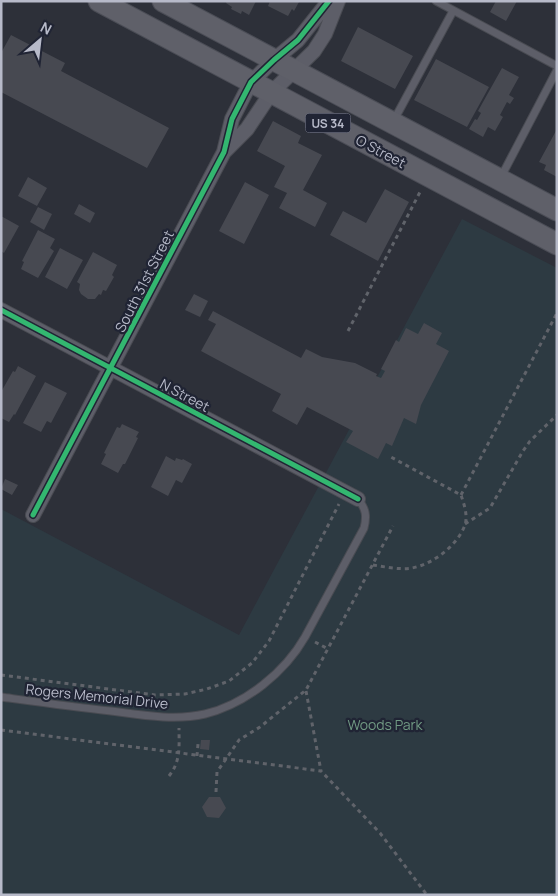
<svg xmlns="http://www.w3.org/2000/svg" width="558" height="896" font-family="Manrope,sans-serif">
	<rect width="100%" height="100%" fill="#2d3039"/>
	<!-- green -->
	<path fill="#2d3a42" d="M462,219L557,268V895H1V509L239,635Z"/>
	<!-- building -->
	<path fill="#474951" d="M227,1H256L249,15L242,11L241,14L231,9L232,7L226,3Z
		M270,1H298L299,2L294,11L292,9L288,16L268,6Z
		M496,1H517L506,21L490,12Z
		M358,27L413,56L395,89L341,61Z
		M11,35L65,63L61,71L169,128L147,168L1,92V53Z
		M436,59L489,87L467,127L414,100Z
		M502,68L519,77L509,95L514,98L510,104L507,102L500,115L503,117L495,131L488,127L483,137L469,129L475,119L477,120L481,113L478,111Z
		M273,121L301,136L298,143L322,155L303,190L327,203L315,227L279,208L287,193L274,187L285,166L257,151Z
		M557,129V177L544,170L546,165L539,162Z
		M28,177L47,188L37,206L18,196Z
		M245,182L269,195L244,244L219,231Z
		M385,189L409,202L378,261L330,235L343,211L366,223Z
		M79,204L95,213L90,223L74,214Z
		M38,207L52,214L44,230L30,222Z
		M1,216L19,226L4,253L1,251Z
		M38,230L55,239L50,248L54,251L38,278L21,269L24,262L22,261Z
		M60,248L83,260L67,289L45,277Z
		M93,252L117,265L112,275L114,277L106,291L103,290L101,295L99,294L95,299H88L81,294L79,290L80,284L77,282Z
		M194,294L208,301L200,317L185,310Z
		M213,311L301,358L306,349L322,357L355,363L377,374L376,376L381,378L385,371L381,369L396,340L399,342L406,328L418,334L424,323L442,333L436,344L449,351L421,405L416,424L404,418L392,446L386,443L378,459L346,442L353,431L307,407L297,425L272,411L281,394L201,351L216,324L208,320Z
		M18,366L36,376L15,415L14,414L9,422L1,418V392L13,371L15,372Z
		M45,382L67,393L51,423L47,421L41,432L23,423Z
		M122,424L139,432L136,437L138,438L125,464H123L118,473L101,464L106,454L104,453L117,427L120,428Z
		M166,456L175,461L176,458L182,460L183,459L192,464L182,483L176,480L168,496L151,487Z
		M5,479L18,485L12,495L1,489Z
		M201,740H210L209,750L200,749Z
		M209,797H220L226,808L219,818L207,817L202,807Z"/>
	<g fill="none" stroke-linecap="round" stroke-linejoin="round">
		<!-- lane casing -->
		<g stroke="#494b52" stroke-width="9">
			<path id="lane" d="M436,1L557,66
				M394,120L453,11
				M501,177L557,70
				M1,697C38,702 74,707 111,711C141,715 175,721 205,714C246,704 285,672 305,637L364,528C367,516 366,509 358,499"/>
		</g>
		<!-- street casing -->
		<g stroke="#494b52" stroke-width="16">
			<path id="street" d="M225,151L247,129L271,93L314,51L325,34L338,1
				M1,310L358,499
				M33,515L224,152L232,119L251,82L274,60L298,40L329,1"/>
		</g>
		<!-- primary casing -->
		<g stroke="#4b4d56" stroke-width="23">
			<path id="primary" d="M99,1L557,244
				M163,1L557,210"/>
		</g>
		<!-- path -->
		<path stroke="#60636a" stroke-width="3" stroke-dasharray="4 4" stroke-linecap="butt" d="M348,331L420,192
			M461,495L557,313
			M465,524L490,508L523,451L530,441L557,415
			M373,565C386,567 400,570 412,568C433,564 457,546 465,525C468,515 464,504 461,495L389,456
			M315,642L328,649
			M1,675L155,695L185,694L207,689L229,681L252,663L269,641L339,504
			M306,691L321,771
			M1,730L321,771L380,833L427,895
			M197,756L198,744H201
			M169,776C181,761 179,746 179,728
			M216,792L217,772L239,740L260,727L306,690L393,526"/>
		<!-- lane -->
		<use href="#lane" stroke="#5d5e68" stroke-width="7"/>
		<!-- street -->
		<use href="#street" stroke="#5d5e68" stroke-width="14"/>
		<!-- primary -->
		<use href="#primary" stroke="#5f6069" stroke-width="21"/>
		<!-- cycleway casing -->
		<g stroke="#202434" stroke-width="8">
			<path id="cycleway" d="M1,310L358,499
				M33,515L224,152L232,119L251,82L274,60L298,40L329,1"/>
		</g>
		<!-- cycleway -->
		<use href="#cycleway" stroke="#33b770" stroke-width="5"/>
	</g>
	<g text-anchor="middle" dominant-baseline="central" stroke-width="4.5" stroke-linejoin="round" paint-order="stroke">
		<!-- shield labels -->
		<rect fill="#202434" stroke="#8a8d9c" stroke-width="1" x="305.5" y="113.5" width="45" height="19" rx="4"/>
		<g font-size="12" font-weight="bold" fill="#b7bac9">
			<text x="328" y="123">US 34</text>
		</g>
		<!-- street labels -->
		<g font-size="14" fill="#b7bac9" stroke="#202434">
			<text transform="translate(381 151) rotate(28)">O Street</text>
			<text transform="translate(144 281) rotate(-63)">South 31st Street</text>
			<text transform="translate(185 395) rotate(28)">N Street</text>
			<text transform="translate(97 696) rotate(6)">Rogers Memorial Drive</text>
		</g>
		<!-- park labels -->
		<g font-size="14" fill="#709983" stroke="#202434">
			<text x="385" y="724">Woods Park</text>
		</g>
	</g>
	<!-- border -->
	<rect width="558" height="896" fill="none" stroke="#b7bac9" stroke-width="5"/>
	<!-- north arrow -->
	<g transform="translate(40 40) rotate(28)" stroke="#202434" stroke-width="4" paint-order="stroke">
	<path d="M0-4L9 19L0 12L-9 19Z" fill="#b7bac9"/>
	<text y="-8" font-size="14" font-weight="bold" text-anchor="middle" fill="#b7bac9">N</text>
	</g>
</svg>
